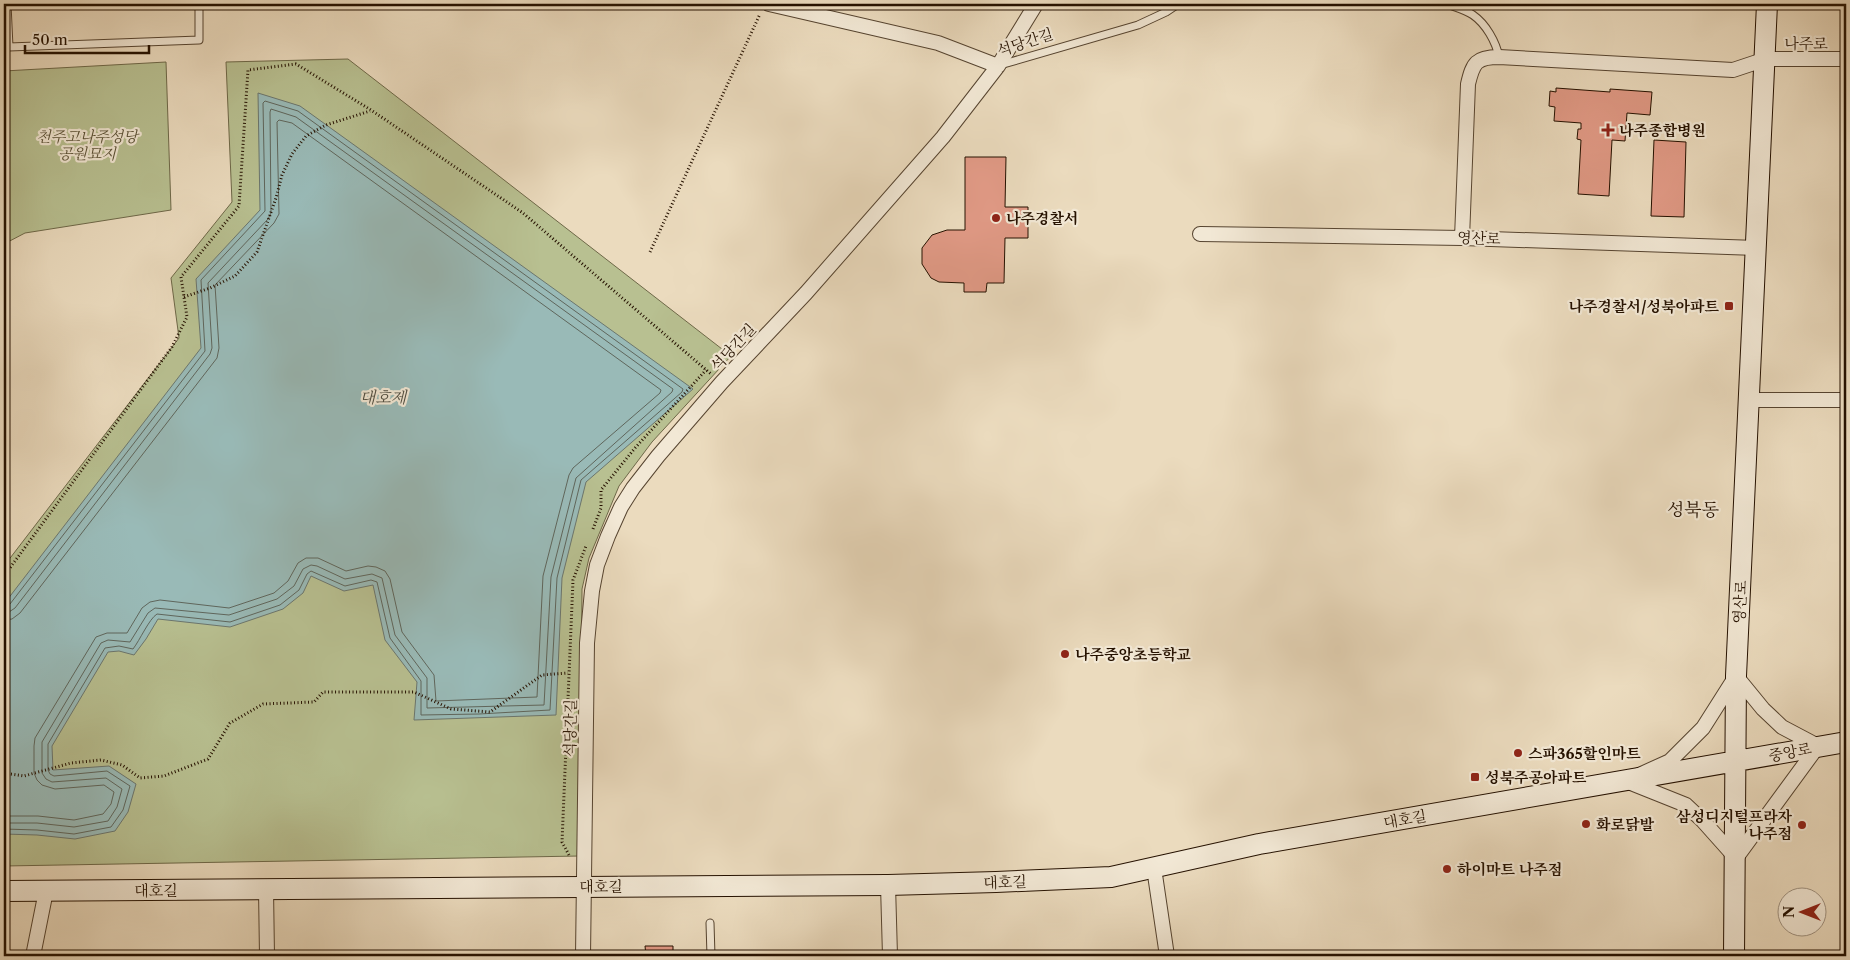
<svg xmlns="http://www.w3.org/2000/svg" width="1850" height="960" font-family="'Libre Caslon Text','Noto Serif KR',serif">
	<rect width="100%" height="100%" fill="#ebdbbe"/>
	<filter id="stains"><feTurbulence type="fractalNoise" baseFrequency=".004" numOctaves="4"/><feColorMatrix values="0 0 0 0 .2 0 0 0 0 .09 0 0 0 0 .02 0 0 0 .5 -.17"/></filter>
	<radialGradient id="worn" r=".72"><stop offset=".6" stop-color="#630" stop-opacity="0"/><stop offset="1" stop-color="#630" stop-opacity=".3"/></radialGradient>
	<!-- green -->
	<path fill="#b8c091" stroke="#6e6848" d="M348,59L731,356L652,442L619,486L589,558L582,589L580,856L4,866V566L179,338L171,278L232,202L226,62Z
		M166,62L171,210L25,233L4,244V71Z"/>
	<!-- water -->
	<path fill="#99bab7" stroke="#6b766e" d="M258,93L300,106L693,389L586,482L562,578L556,715L414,720L417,682L385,640L373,585L344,591L311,576L303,593L283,609L230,627L158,619L146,639L134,655L119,651L108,652L52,746L53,770L109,766L136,784L128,812L115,831L75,839L37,835L4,834V604L201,348L196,279L260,210Z"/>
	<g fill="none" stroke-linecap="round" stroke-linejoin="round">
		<!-- shore -->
		<path stroke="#5f665c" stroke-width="1" d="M4,606L10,604L205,351L201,280L265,211L263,103L265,101L298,111L683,389L682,392L581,480L557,578L550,710L479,714L421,715V681L390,638L377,582L371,580L345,586L311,571L307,574L299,590L280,605L230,622L157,614C149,619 140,640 133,649L119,646L105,648L48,744V770L50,774L54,776L107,771L130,786L123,810L111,827L74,834L37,830L4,829
			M4,613L9,612L15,608L210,354L212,348L208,283L268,219L271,213L270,112L271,109L296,117L673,389L672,392L576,478L551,577L544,705L427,708V678L395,635L382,578L372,574L345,579L317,566L311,565L303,569L294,586L277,599L229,615L155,608L148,613L130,642L108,640L101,643L42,742V773L46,779L52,782L106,778L122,789L117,807L108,821L74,827L37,823H4
			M4,620L12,619L20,613L217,358L219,348L215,285L274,223L279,214L277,122L279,120L292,123L661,390L660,393L573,468L569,475L543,576L537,697L436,701L434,675L402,632L390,579L385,571L376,567L368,566L346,571L318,558H306L298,563L288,581L274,593L229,608L160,600L150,602L142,608L127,633H107L96,637L35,738L34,746V773L37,780L42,785L55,789L104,785L114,792L111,804L103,814L74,820L38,816H4"/>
	</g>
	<!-- building -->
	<path fill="#e19a86" stroke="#251100" d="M1556,88L1610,92V89L1652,92L1650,115L1627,113L1625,141L1612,140L1609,196L1578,194L1581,140L1577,139L1578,129H1581V123L1554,121L1555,107L1549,106L1550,91L1556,92Z
		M1654,140L1686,142L1684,217L1651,216Z
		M965,157H1006L1005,207H1028V238H1005L1004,283H987L986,292H964V283L939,282L931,278L922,264V248L932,235L947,230H965Z
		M645,946H673V956H646Z"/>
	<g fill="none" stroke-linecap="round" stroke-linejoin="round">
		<!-- lane casing -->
		<g stroke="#564430" stroke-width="9">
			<path id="lane" d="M7,4L9,47L199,40V4
				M1447,4C1455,7 1466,10 1473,15C1486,24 1496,42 1499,57
				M1000,65L1138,25L1166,12L1178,4
				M710,923L711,956"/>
		</g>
		<!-- street casing -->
		<g stroke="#564430" stroke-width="16">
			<path id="street" d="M769,4L938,43L998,66
				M1200,234L1462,238L1757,248
				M1462,238L1468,84C1473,63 1476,57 1499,57L1733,70L1766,59H1846
				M1749,400H1846
				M1736,676L1763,709L1782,727L1818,746L1736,858L1703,821L1686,805L1626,781L1670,761L1703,728Z
				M1154,868L1167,956
				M888,885L890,956
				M266,889L267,956
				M33,956L46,891
				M583,956L587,643L592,591L597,565L608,536L621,507L633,488L658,456L722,382L806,293L943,137L998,66L1036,4"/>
		</g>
		<!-- secondary casing -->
		<g stroke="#251100" stroke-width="22">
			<path id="secondary" d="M4,891L888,885L996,882L1111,877L1259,844L1846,742
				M1734,956L1736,676L1767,4"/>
		</g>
		<!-- path -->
		<path stroke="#251100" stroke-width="3" stroke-dasharray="1 2.5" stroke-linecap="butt" d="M650,252L760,14
			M184,297L210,288L235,276L257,252L276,198L282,175L292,154L306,136L326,125L370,111
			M593,529L601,508V490L635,448L706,370
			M4,576L172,347L187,317L181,277L239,206L248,70L296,64L371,110L523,213L711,374
			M4,773L24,776L71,763L101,760L122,765L140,778L164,776L208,759L230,723L263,704L314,702L323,692H414L451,709L490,712L542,675L568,673
			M569,855L562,842L573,580L586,546"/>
		<!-- lane -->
		<use href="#lane" stroke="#f2e8d5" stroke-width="7"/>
		<!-- street -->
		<use href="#street" stroke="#f2e8d5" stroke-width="14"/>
		<!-- secondary -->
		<use href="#secondary" stroke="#f2e8d5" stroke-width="20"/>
	</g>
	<!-- markers -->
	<g fill="#8f2418" stroke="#f2e8d5" stroke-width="2">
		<path d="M1605.5 122.5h5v5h5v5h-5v5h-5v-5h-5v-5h5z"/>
		<circle cx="996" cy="218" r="5"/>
		<rect x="1724" y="301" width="10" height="10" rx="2.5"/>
		<circle cx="1065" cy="654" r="5"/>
		<circle cx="1518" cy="753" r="5"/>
		<rect x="1470" y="772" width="10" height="10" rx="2.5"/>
		<circle cx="1586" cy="824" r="5"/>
		<circle cx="1802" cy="825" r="5"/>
		<circle cx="1447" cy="869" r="5"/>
	</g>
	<g text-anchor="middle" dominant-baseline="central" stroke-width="4.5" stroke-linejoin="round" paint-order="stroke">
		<!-- street labels -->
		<g font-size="15" fill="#251100" stroke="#f2e8d5">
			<text transform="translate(1025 42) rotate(-18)">석당간길</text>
			<text x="1806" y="43">나주로</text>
			<text transform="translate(1479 238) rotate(2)">영산로</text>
			<text transform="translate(733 347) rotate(-47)">석당간길</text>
			<text transform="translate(1740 602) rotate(-87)">영산로</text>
			<text transform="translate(570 728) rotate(-89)">석당간길</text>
			<text transform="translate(1790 752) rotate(-11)">중앙로</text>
			<text transform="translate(1405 819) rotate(-10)">대호길</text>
			<text transform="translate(1005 882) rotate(-2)">대호길</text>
			<text x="601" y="886">대호길</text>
			<text x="156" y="890">대호길</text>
		</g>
		<!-- poi labels -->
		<g font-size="15" font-weight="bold" fill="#251100" stroke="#f2e8d5" text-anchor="start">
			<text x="1619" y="130">나주종합병원</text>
			<text x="1006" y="218">나주경찰서</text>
			<text x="1719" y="306" text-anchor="end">나주경찰서/성북아파트</text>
			<text x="1075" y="654">나주중앙초등학교</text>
			<text x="1528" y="753">스파365할인마트</text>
			<text x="1485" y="777">성북주공아파트</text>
			<text x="1792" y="816" text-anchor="end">삼성디지털프라자<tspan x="1792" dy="17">나주점</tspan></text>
			<text x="1596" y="824">화로닭발</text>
			<text x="1457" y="869">하이마트 나주점</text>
		</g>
		<!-- park labels -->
		<g font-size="15" font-style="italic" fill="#584e33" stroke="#f2e8d5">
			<text x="87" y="136">천주고나주성당<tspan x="87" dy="17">공원묘지</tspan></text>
		</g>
		<!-- water labels -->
		<g font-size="16" font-style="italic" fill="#4e4c40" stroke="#f2e8d5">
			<text x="383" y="397">대호제</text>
		</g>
		<!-- quarter labels -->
		<g font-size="18" fill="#251100" stroke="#f2e8d5">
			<text x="1693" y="510">성북동</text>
		</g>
	</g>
	<!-- margin -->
	<rect width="1850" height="960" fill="none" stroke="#ebdbbe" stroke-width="20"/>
	<rect x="5" y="5" width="1840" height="950" fill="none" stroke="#251100" stroke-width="2.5"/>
	<rect x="10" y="10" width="1830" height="940" fill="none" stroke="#251100"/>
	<!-- north arrow -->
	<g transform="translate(1802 912) rotate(270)"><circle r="24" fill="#f2e8d5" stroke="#a09280"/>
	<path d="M0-4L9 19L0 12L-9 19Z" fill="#8f2418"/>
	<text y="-8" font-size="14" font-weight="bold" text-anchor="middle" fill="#251100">N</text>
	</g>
	<!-- scale -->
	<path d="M25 45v8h124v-8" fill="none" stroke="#251100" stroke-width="2.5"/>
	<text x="32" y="45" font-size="15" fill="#251100" stroke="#f2e8d5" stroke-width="4" paint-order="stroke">50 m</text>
	<rect width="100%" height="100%" filter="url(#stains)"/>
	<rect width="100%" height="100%" fill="url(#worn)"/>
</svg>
